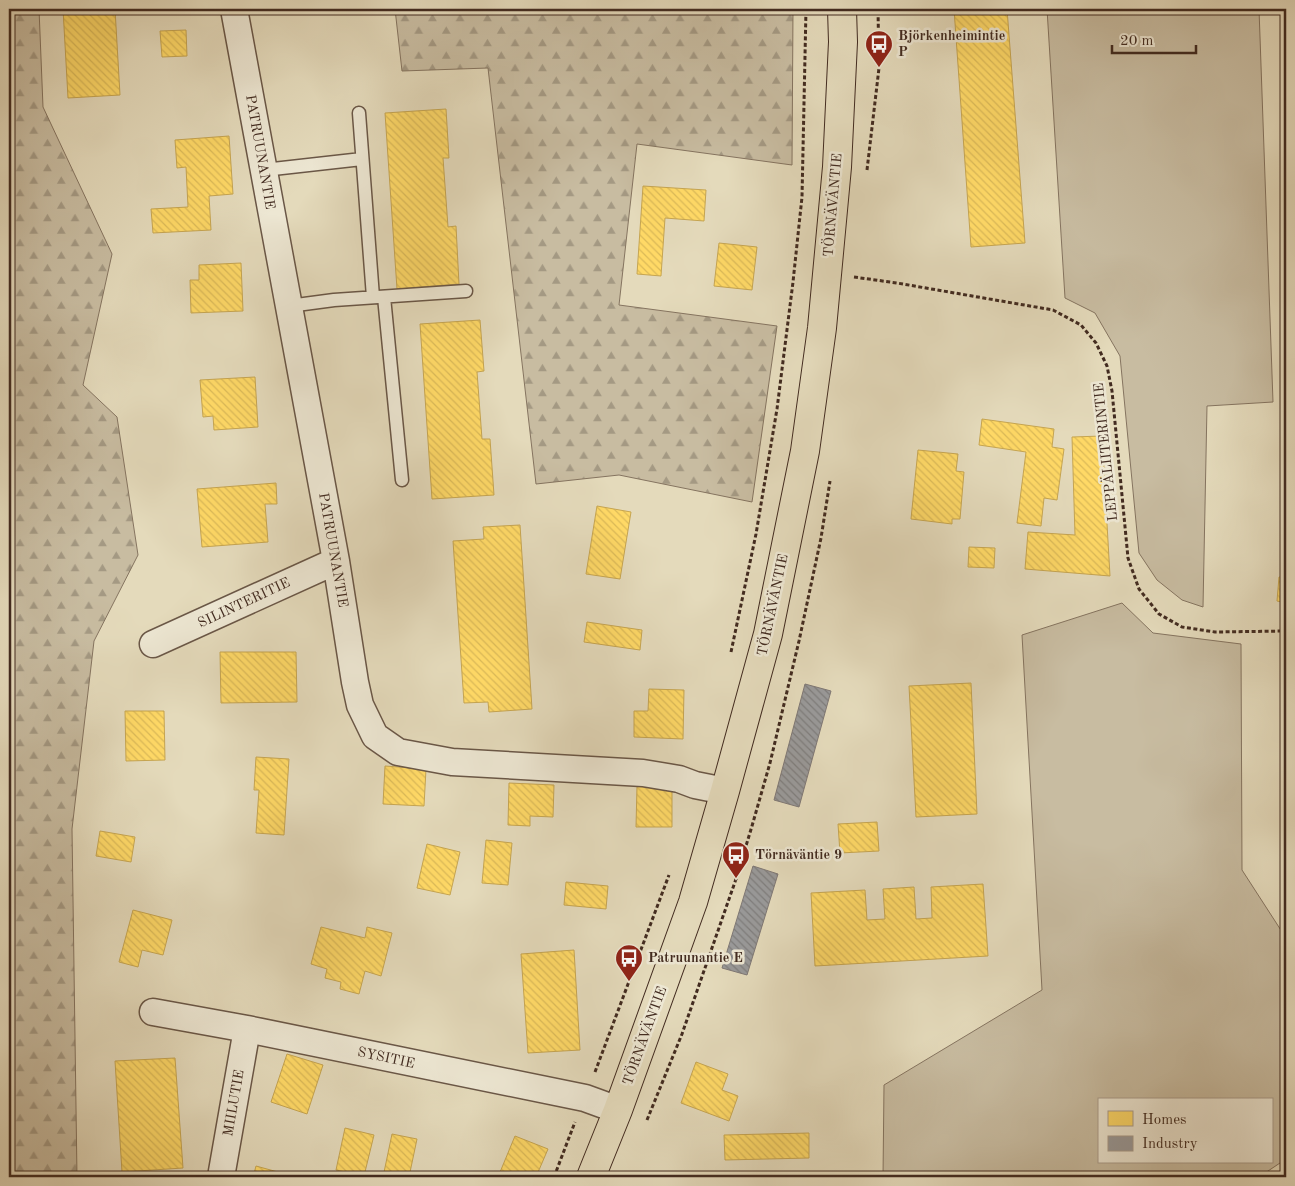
<svg xmlns="http://www.w3.org/2000/svg" width="1295" height="1186" font-family="'Old Standard TT',serif">
	<defs>
		<pattern id="forest-firs" width="22" height="20" patternUnits="userSpaceOnUse" patternTransform="scale(1.25)"><rect width="22" height="20" fill="#c8bca1"/><path d="M5 1l3.5 6h-7zM16 11l3.5 6h-7z" fill="#a49983"/></pattern>
		<pattern id="water-rules" width="6" height="5" patternUnits="userSpaceOnUse" patternTransform="scale(1.25)"><rect width="6" height="5" fill="#ad9e86"/><path d="M0 2.5h6" fill="none" stroke="#8e816d"/></pattern>
		<pattern id="homes-back-hatch" width="6" height="6" patternUnits="userSpaceOnUse" patternTransform="scale(1.25)"><rect width="6" height="6" fill="#ffd966"/><path d="M-1 5l2 2M0 0l6 6M5-1l2 2" fill="none" stroke="#dcba58"/></pattern>
		<pattern id="industry-back-hatch" width="6" height="6" patternUnits="userSpaceOnUse" patternTransform="scale(1.25)"><rect width="6" height="6" fill="#999"/><path d="M-1 5l2 2M0 0l6 6M5-1l2 2" fill="none" stroke="#7e7d7c"/></pattern>
	</defs>
	<rect width="100%" height="100%" fill="#e4dabb"/>
	<filter id="stains"><feTurbulence type="fractalNoise" baseFrequency=".004" numOctaves="4"/><feColorMatrix values="0 0 0 0 .2 0 0 0 0 .09 0 0 0 0 .02 0 0 0 .5 -.17"/></filter>
	<radialGradient id="worn" r=".72"><stop offset=".6" stop-color="#630" stop-opacity="0"/><stop offset="1" stop-color="#630" stop-opacity=".3"/></radialGradient>
	<!-- grass -->
	<path fill="#c8bca1" stroke="#857460" fill-rule="evenodd" d="M1047,9H1259L1273,402L1207,406L1203,607L1182,600L1157,580L1139,553L1120,356L1095,313L1065,298Z
		M1122,603L1153,633L1241,644L1242,870L1286,938V1159L1259,1177H883L884,1085L1042,990L1022,635ZM1099,1100H1271V1162H1099Z"/>
	<!-- forest -->
	<path fill="url(#forest-firs)" stroke="#857460" d="M9,9H39L43,107L112,254L83,385L117,417L138,555L94,641L72,829L77,1177H14L13,1017L9,997Z
		M395,9H793L792,165L637,144L619,305L777,326L752,502L619,475L536,484L488,68L402,71Z"/>
	<!-- water -->
	<path fill="url(#water-rules)" stroke="#82705d" d="M9,997L13,1017L14,1177H9Z"/>
	<!-- homes -->
	<path fill="url(#homes-back-hatch)" stroke="#c6a551" d="M63,9H115L120,95L68,98Z
		M954,9H1007L1025,243L971,247Z
		M186,30L187,56L162,57L160,31Z
		M446,109L449,158H443L448,227L456,226L459,284L397,289L385,113Z
		M229,136L233,194L209,196L211,230L153,233L151,209L188,207L186,167L177,168L175,140Z
		M643,186L706,190L704,221L665,218L661,276L637,274Z
		M719,243L757,247L752,290L714,286Z
		M241,263L243,311L191,313L190,280H199V265Z
		M480,320L484,371L477,372L482,439H490L494,495L432,499L420,324Z
		M255,377L258,427L214,430L213,416L203,417L200,380Z
		M982,419L1054,429L1052,447L1064,449L1057,500L1044,498L1041,526L1017,523L1026,452L979,445Z
		M1102,436L1110,576L1025,569L1028,532L1075,535L1072,437Z
		M918,450L958,454L956,471L964,472L960,519H952V524L911,519Z
		M276,483L277,504H265L268,542L202,547L197,489Z
		M597,506L631,512L620,579L586,574Z
		M520,525L532,709L489,712L488,702L464,703L453,541L484,539L483,527Z
		M969,547L995,548L994,568L968,567Z
		M1279,577H1286V603L1277,601Z
		M587,622L642,630L640,650L584,642Z
		M220,652H296L297,702L221,703Z
		M971,683L977,814L916,817L909,686Z
		M649,689L684,690L683,739L634,737V711H648Z
		M125,711H164L165,760L126,761Z
		M256,757L289,759L284,835L256,833L259,790H254Z
		M385,766L426,769L424,806L383,804Z
		M509,783L554,785L553,817L530,816V826L508,825Z
		M637,786L672,787V827H636Z
		M877,822L879,851L840,853L838,824Z
		M100,831L135,837L131,862L96,856Z
		M486,840L512,843L508,885L482,883Z
		M427,844L460,852L450,895L417,888Z
		M566,882L608,886L606,909L564,905Z
		M983,884L988,956L815,966L811,893L865,890L867,920L885,919L883,889L914,887L916,919L932,918L931,887Z
		M133,910L172,920L163,955L142,950L138,967L119,962Z
		M321,927L365,938L367,927L392,933L381,976L365,971L359,994L340,989L341,982L325,978L327,969L311,964Z
		M574,950L580,1050L528,1053L521,954Z
		M287,1054L323,1065L307,1114L271,1102Z
		M175,1058L183,1168L122,1172L115,1061Z
		M696,1062L728,1074L722,1090L738,1096L729,1121L681,1103Z
		M345,1128L374,1135L364,1176L336,1170Z
		M809,1133V1158L725,1160L724,1135Z
		M392,1134L417,1139L409,1177H383Z
		M515,1136L548,1149L536,1177H498Z
		M256,1166L296,1177H253Z"/>
	<!-- industry -->
	<path fill="url(#industry-back-hatch)" stroke="#7f7875" d="M805,684L831,691L799,807L774,800Z
		M753,866L778,874L747,975L722,968Z"/>
	<g fill="none" stroke-linecap="round" stroke-linejoin="round">
		<!-- shore -->
		<path stroke="#786453" stroke-width="1" d="M9,1074L10,1177"/>
		<!-- lane casing -->
		<g stroke="#6a5747" stroke-width="15">
			<path id="lane" d="M359,113L373,297
				M264,170L362,159
				M384,297L402,480
				M289,306L334,300L466,291"/>
		</g>
		<!-- street casing -->
		<g stroke="#6a5747" stroke-width="29">
			<path id="street" d="M234,9L336,561L355,682L360,705L375,736L398,752L452,762L643,773L679,779L695,785L725,791
				M153,644L336,561
				M153,1012L247,1029L585,1098L618,1110
				M221,1177L247,1029"/>
		</g>
		<!-- primary casing -->
		<g stroke="#422b20" stroke-width="30">
			<path id="primary" d="M591,1177L618,1110L693,902L725,791L768,634L805,451L822,328L837,167L843,42L842,9"/>
		</g>
		<!-- path -->
		<path stroke="#422b20" stroke-width="3" stroke-dasharray="4 2.5" stroke-linecap="butt" d="M867,170L879,68L878,9
			M854,277L897,283L1053,310L1081,325L1096,343L1107,366L1112,391L1128,558L1139,589L1159,614L1182,627L1215,632L1286,631
			M731,652L756,534L777,409L793,282L802,197L806,9
			M595,1072L669,875
			M647,1120L682,1034L736,879L752,826L770,763L799,641L821,538L830,481
			M554,1177L575,1122"/>
		<!-- lane -->
		<use href="#lane" stroke="#ede7d3" stroke-width="12"/>
		<!-- street -->
		<use href="#street" stroke="#ede7d3" stroke-width="26"/>
		<!-- primary -->
		<use href="#primary" stroke="#e4dabb" stroke-width="28"/>
	</g>
	<!-- icons -->
	<defs>
		<g id="bus-pin" transform="scale(1.4375)"><path d="M0 17L-7.5 6A9.5 9.5 0 1 1 7.5 6Z" fill="#8f2418" stroke="#ede7d3"/><path d="M-5-6H5V4H4V6H2V4H-2V6H-4V4H-5ZM-3.5-4V0h7V-4ZM-3.5 1.2v1.5H-2V1.2ZM2 1.2v1.5H3.5V1.2Z" fill="#fff"/></g>
	</defs>
	<g fill-rule="evenodd">
		<use href="#bus-pin" x="879" y="44"/>
		<use href="#bus-pin" x="736" y="855"/>
		<use href="#bus-pin" x="629" y="958"/>
	</g>
	<g text-anchor="middle" dominant-baseline="central" stroke-width="5" stroke-linejoin="round" paint-order="stroke">
		<!-- poi labels -->
		<g font-size="14" font-weight="bold" fill="#422b20" stroke="#ede7d3" text-anchor="start">
			<text x="898" y="36">Björkenheimintie<tspan x="898" dy="16">P</tspan></text>
			<text x="755" y="855">Törnäväntie 9</text>
			<text x="648" y="958">Patruunantie E</text>
		</g>
		<!-- street labels -->
		<g font-size="14" fill="#422b20" stroke="#ede7d3">
			<text transform="translate(260 152) rotate(80)">PATRUUNANTIE</text>
			<text transform="translate(833 205) rotate(-85)">TÖRNÄVÄNTIE</text>
			<text transform="translate(1106 452) rotate(-96)">LEPPÄLIITERINTIE</text>
			<text transform="translate(333 550) rotate(80)">PATRUUNANTIE</text>
			<text transform="translate(244 603) rotate(-25)">SILINTERITIE</text>
			<text transform="translate(773 605) rotate(-78)">TÖRNÄVÄNTIE</text>
			<text transform="translate(645 1036) rotate(-70)">TÖRNÄVÄNTIE</text>
			<text transform="translate(386 1058) rotate(12)">SYSITIE</text>
			<text transform="translate(234 1103) rotate(-80)">MIILUTIE</text>
		</g>
	</g>
	<!-- margin -->
	<rect width="1295" height="1186" fill="none" stroke="#e4dabb" stroke-width="30"/>
	<rect x="10" y="10" width="1275" height="1166" fill="none" stroke="#422b20" stroke-width="2.5"/>
	<rect x="15" y="15" width="1265" height="1156" fill="none" stroke="#422b20"/>
	<!-- legend -->
	<rect x="1098" y="1098" width="175" height="65" fill="#ede7d3" stroke="#a99c8b"/>
	<rect x="1108" y="1111" width="25" height="15" fill="#ffd966" stroke="#a99c8b"/>
	<text x="1142" y="1124" font-size="15" fill="#422b20">Homes</text>
	<rect x="1108" y="1136" width="25" height="15" fill="#999999" stroke="#a99c8b"/>
	<text x="1142" y="1148" font-size="15" fill="#422b20">Industry</text>
	<!-- scale -->
	<path d="M1112 45v8h84v-8" fill="none" stroke="#422b20" stroke-width="2.5"/>
	<text x="1120" y="45" font-size="15" fill="#422b20" stroke="#ede7d3" stroke-width="4" paint-order="stroke">20 m</text>
	<rect width="100%" height="100%" filter="url(#stains)"/>
	<rect width="100%" height="100%" fill="url(#worn)"/>
</svg>
